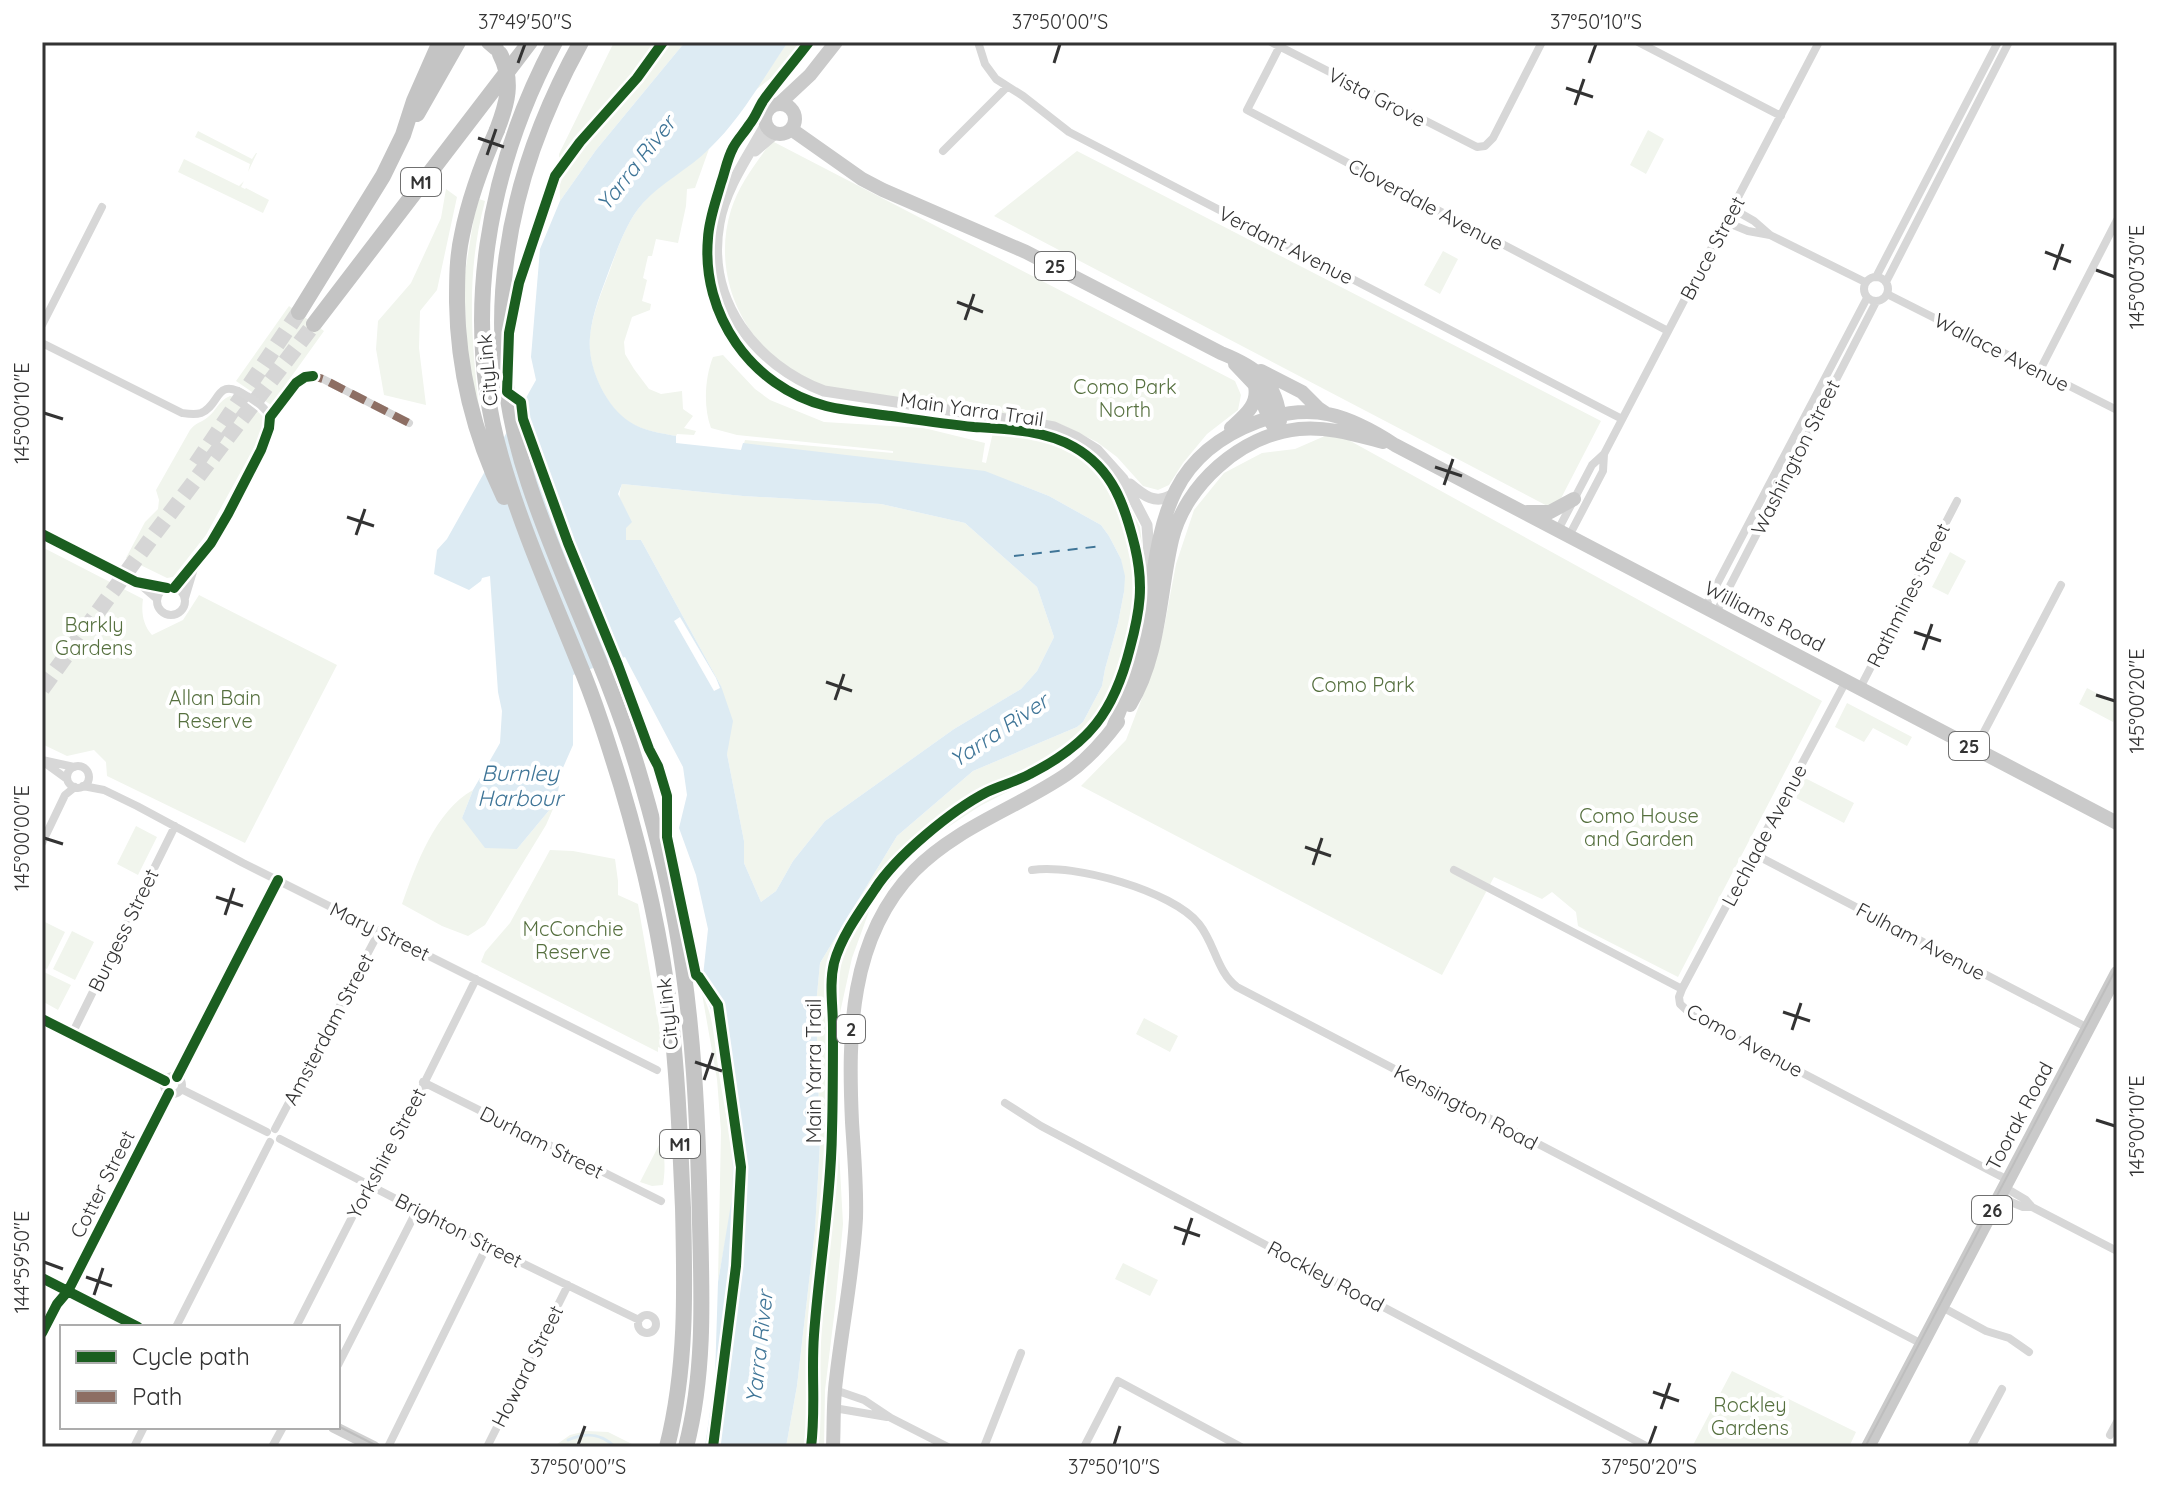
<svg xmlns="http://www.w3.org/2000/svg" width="2159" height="1489" font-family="Quicksand,sans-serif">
	<rect width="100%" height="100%" fill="#fff"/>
	<!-- green -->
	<path fill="#f1f5ed" d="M614,42H685L596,150L560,201L559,154Z
		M788,42H818L753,92Z
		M1648,130L1664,139L1646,174L1630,165Z
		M198,131L252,159L256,153H257L248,172L250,164L195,137Z
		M772,141L1235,381L1241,395L1238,410L1207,434L1183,463L1169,485L1158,490L1143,486L1117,457L1097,442L1060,424L827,387C807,380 784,367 768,353C764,349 760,343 756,338C728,302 717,255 731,210C739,184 756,163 772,141Z
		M709,149L695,188L687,189L686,206L678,243L656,239L652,256H648L643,278L647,280L642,301L651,304L650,310L632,317L624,342L625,354L634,369L649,389L661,394L682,391L683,409L693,416L684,428L696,431L694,435L677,434L676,436C660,433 643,431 629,422C604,405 586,364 590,335C593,312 602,291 610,270C618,247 626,223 642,204C658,185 689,165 709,149Z
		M1077,151L1601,421L1555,510L994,216Z
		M184,159L239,186L244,181L241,187L245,189L246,188L269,200L263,213L178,172Z
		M446,189L457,197L437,290L420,311L419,348L426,405L384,395L376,349L378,321L411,283L441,218Z
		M479,199L485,201C466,272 471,336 479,408H475L468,374L464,279L474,217Z
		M1443,251L1458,259L1440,294L1424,285Z
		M289,306L324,331L271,405L236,381Z
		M723,355L755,389L770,400L824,422L924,428L985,443L982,462L986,463L993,432L1040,439L1057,444L1092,462L1109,477L1124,495L1140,527L1143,553L1138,595L1123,674L1091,728L1025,783L980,806L916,848L871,906L852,958L838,1022L837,1114L843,1224L835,1308L825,1390L824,1447H786L797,1386L815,1230L820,1143L816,1005L820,963L897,836L973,771L1077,727L1083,722L1102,686L1105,669L1118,623L1124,592L1121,559L1109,536L1101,525L1049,496L1021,485L742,450L745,440L893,453V451L737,435L711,428C703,407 705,377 713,357Z
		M230,396C242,398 255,408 263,417L262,433L206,535L173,577L167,578L126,558L145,522L158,509L159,500L156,490L190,430C196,422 201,423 208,417C217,410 218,401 230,396Z
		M1334,432L1822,701L1678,977L1578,926L1576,912L1552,892L1542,899L1494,877L1442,975L1081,786L1126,740L1150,677L1164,628L1176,564L1194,510L1224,473L1262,453L1295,449Z
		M622,484L743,496L881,504L965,523L1037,587L1054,637L1037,671L1021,689L954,729L825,821L793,861L776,891L761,902L744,863V841L727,754L728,740L721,686L641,540L626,541C625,522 615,501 622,484Z
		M42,547L143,599C141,612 143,625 152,635L183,620L199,595L337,665L245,843L107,776L106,762L94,750L67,756L42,744Z
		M1950,552L1966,561L1948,595L1932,587Z
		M2087,688L2117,704V714L2113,722L2079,704Z
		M1847,703L1912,737L1907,746L1873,728L1864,742L1835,727Z
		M1805,778L1854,803L1844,823L1796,798Z
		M473,790L462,818L517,849L556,802L546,825L485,925L468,936L442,926L402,904C416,865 435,811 473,790Z
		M136,826L157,837L138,875L117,864Z
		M550,850L573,851L615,859L618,881V895L638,904L663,1049L658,1047V1052L481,962L485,952L510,923Z
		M43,921L65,932L47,969L42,967Z
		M72,931L94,942L75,980L53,969Z
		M42,971L71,985L58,1010L42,1001Z
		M702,994C714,1016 714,1042 718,1066C722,1099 731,1131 733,1165C735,1204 724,1244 718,1282L721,1131L717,1079Z
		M1144,1018L1178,1036L1170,1052L1136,1034Z
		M660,1143C666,1153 665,1173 663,1185L652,1186L640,1182Z
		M1123,1263L1158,1280L1150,1296L1115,1279Z
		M1732,1371L1856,1432L1849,1447H1692Z
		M586,1431L608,1432L638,1447H553L570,1435Z"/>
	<!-- water -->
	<path fill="#ddebf3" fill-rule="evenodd" d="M685,42H788C763,78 741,119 709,149C689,169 662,182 643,203C627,221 619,245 610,268C602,290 592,313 590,337C587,366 605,406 630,422C643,431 661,433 676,436V443L741,450L743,443L985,471L1049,496L1101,525L1109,536L1121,559L1125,576L1124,592L1118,623L1105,669L1102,686L1083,722L1077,727L973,771L897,836L820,963L816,1005L820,1143L815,1230L797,1386L786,1447H705L715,1377L718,1282L732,1198L733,1168L730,1136L712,1012L705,996L703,976L708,929L696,875L679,828L687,795L683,767L625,657L573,675V745L562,770L556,802L517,849L485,848L462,818L473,790L500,743L502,711L498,692L490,576L482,578L481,581L469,590L434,574L437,550L447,539L536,380L531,357L540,249L560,201L596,150ZM622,484L743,496L881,504L965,523L1037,587L1054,637L1037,671L1021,689L954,729L825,821L793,861L776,891L761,902L744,863V841L727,754L733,721L721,686L641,540H626V528L632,522L618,494Z"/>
	<!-- pier -->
	<path fill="#fff" d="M680,617L716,678L720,688L714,691L674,621Z"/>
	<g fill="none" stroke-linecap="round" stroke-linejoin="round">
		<!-- stream -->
		<path stroke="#ddebf3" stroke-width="3" d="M568,1440C586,1432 601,1433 615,1447"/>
		<!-- ferry -->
		<path stroke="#3f7597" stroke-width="2" stroke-dasharray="10 8" stroke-linecap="butt" d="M1014,556L1102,546"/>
		<!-- motorway-tunnel -->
		<path stroke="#d6d6d6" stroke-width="16" stroke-dasharray="16 8" stroke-linecap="butt" d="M196,464L299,312
			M42,689L152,537L314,324"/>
		<!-- minor -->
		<path stroke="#d7d7d7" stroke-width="8" d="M978,42L985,64L996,79L1023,96L1069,132L1622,419
			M1271,42L1477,147L1485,146L1493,138L1542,42
			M1282,42L1247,110L1668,331
			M1638,42L1781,116
			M943,151L1007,87
			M1733,209L1754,221L1770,235L1865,282
			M1726,222L1748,231L1770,235
			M1864 289a12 12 0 1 1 24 0a12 12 0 1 1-24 0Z
			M1876,277L1998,42
			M1886,282L2009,42
			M1887,294L2117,410
			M42,325L102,207
			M42,343L182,413C189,414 195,415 201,413C221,405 215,375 247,396C257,402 265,407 270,417
			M2040,370L2117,220
			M1558,530L1592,465L1604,454L1819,42
			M42,534L136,582L167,588
			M1569,536L1603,471L1604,454
			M137,582L157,599
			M157 601a14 14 0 1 1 28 0a14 14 0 1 1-28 0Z
			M174,588L211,543L228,514L261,450L269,428L270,417L296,383L305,377L313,376L323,379L409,423
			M185,598L195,565
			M1705,607L1867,298
			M1716,613L1876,302
			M1860,688L1957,501
			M1975,749L2061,585
			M42,760L74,767
			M45,763L67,779
			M67 777a11 11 0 1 1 22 0a11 11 0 1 1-22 0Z
			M83,786L104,790L137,806L243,863L657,1070
			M42,843L65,795L75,787
			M1754,854L2088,1028
			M1032,870C1073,863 1173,891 1199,924C1215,944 1217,972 1237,987L1922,1344
			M1454,870L1682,989L1679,997L1680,1004L1693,1016L2008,1180
			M1682,989L1846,681
			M42,1019L165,1081
			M72,1034L175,826
			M164 1085a9 9 0 1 1 18 0a9 9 0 1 1-18 0Z
			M177,1077L278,880
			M423,1082L661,1201
			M181,1089L267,1132
			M1005,1103L1041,1126L1648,1447
			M275,1129L380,930
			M280,1139L487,1246L639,1320
			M2004,1187L2026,1200L2032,1207
			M1999,1197L2023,1207H2032L2117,1251
			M68,1291L169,1093
			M1942,1307L1986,1331L2009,1338L2029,1352
			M638 1324a9 9 0 1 1 18 0a9 9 0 1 1-18 0Z
			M176,1327L270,1142
			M296,1327L369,1184L375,1182L476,979
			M338,1365L417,1210
			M835,1390L864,1400L891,1418L948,1447
			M834,1408L887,1417
			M2110,1435L2117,1422
			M134,1447L144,1427
			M272,1447L283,1427
			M388,1447L487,1246
			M487,1447L568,1285
			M984,1447L1021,1353
			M1084,1447L1118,1381L1241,1447
			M1971,1447L2002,1389"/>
		<!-- tertiary -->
		<path stroke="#d7d7d7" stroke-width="11" d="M766,124C749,155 725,188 719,223C705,300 755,365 824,391L1026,422L1054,427L1076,437L1097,450L1123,479L1147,525L1150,568
			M755,151L776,133
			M1130,484C1143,495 1156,506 1173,494
			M42,1333L57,1304L68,1291"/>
		<!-- secondary -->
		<path stroke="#d0d0d0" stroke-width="12" d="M42,1278L138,1327
			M334,1427L374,1447"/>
		<!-- primary -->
		<path stroke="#cacaca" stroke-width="14" d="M780,103L810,75L836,42
			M765 119a15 15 0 1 1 30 0a15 15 0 1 1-30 0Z
			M791,129L862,179L883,190L1026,252L1221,353C1256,367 1277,381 1280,421
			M1235,364L1254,384L1272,424
			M1261,371L1302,392L1318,408L1327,414
			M1231,428C1244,416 1259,405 1255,386
			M1527,512H1550L1574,499
			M1130,705C1160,655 1159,596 1172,540C1185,485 1241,435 1299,429C1327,426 1356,435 1383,442
			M1113,728C1126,696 1137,663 1144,629C1161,539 1156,460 1257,422C1312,401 1349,415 1395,445L2117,823
			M833,1447C834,1425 833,1402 836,1380C842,1326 853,1273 856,1218C857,1186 854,1154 852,1122C848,1034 849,938 914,871C957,827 1017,808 1067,774C1087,760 1103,742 1118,722
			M1868,1447L2117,973"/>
		<!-- motorway -->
		<path stroke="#c4c4c4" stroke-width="16" d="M489,42L496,48
			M555,42C487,169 461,317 501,457C521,527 551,594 578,661C595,701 608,743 621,785C643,859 661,936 670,1012C678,1077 680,1143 683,1208C685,1289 687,1368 667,1447
			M581,42C504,181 477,330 529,484C560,578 607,667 636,763C652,816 666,870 676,925C694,1023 698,1124 700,1223C702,1298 705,1373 686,1447
			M417,114L458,42
			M497,130C482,164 469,199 462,235C457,257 457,280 457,302C458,372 474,435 504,497
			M299,312L383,176L403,135L414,101L440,42
			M314,324L530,42"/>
		<!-- tram -->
		<path stroke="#bebebe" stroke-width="2" d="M42,1275L144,1327
			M338,1426L379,1447
			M1865,1447L2117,967"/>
		<!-- motorway-bridge -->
		<path stroke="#c4c4c4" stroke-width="16" d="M497,130C507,104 514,81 500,54"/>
		<!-- quiet -->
		<path stroke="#8d6e63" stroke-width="8" stroke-dasharray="16 8" stroke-linecap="butt" d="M307,377L313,376L323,379L409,423"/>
		<!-- cycleway casing -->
		<g stroke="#fff" stroke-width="15">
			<path id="cycleway" d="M663,42L637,78L580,142L555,176L519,283L509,333L507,392L521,402L523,419L568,543L618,665L649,749L658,766L667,796V837L696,975L699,977L718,1005L741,1167L736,1266L713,1447
				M809,42C794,62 777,81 763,101C758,109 755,118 749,125C744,133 737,140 733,148C727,159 725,172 721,183C716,201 709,219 708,238C701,314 751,387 826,406C847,411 869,413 891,416C919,420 946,424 974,427C1008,429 1044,430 1074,447C1113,469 1125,506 1135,547C1144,585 1140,611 1130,648C1114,712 1089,744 1030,774C1016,782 1001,785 987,792C952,810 896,856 875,889C860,911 841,937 834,963C829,984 833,1006 833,1028C833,1062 833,1096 832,1130C831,1199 819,1267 814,1335C811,1372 816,1410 811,1447
				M42,534L136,582L167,588
				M174,588L211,543L228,514L261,450L269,428L270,417L296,383L305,377L313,376
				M42,1019L165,1081
				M177,1077L278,880
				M42,1278L138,1327
				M42,1333L57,1304L68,1291L169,1093"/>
		</g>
		<!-- cycleway -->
		<use href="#cycleway" stroke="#1b5e20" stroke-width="10"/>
	</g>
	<!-- ticks -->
	<path fill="none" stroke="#333" stroke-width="3" d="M518,63L525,44M1054,63L1060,44M1589,63L1596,44M1566,88L1593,97M1575,105L1584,79M478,138L504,147M487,155L496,129M2045,252L2071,262M2054,270L2063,244M2096,270L2115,277M957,302L983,312M965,320L974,294M44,413L63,419M1435,467L1462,476M1444,485L1453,459M347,517L374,526M356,535L365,509M1914,632L1941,641M1923,650L1932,624M826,682L852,691M2096,695L2115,701M835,700L844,674M44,838L63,844M1305,847L1331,856M1313,865L1322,838M216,897L243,906M225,915L234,888M1783,1012L1810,1021M1792,1030L1801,1003M695,1062L722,1071M704,1080L713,1053M2096,1120L2115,1126M1174,1227L1200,1236M1183,1245L1192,1218M44,1262L63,1269M86,1277L112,1286M94,1295L103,1268M1653,1392L1679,1401M1661,1409L1670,1383M578,1445L585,1426M1114,1445L1120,1426M1649,1445L1656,1426"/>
	<g text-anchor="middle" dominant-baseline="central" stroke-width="8" stroke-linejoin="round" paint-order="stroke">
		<!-- shield labels -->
		<g fill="#fff" stroke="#707070" stroke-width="2">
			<rect x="401" y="168" width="40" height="28" rx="6"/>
			<rect x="1035" y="252" width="40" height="28" rx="6"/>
			<rect x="1949" y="732" width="40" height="28" rx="6"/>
			<rect x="837" y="1015" width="28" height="28" rx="6"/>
			<rect x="660" y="1130" width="40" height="28" rx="6"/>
			<rect x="1972" y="1196" width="40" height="28" rx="6"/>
		</g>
		<g font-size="18" font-weight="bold" fill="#333">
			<text x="421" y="182">M1</text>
			<text x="1055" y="266">25</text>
			<text x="1969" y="746">25</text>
			<text x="851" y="1029">2</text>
			<text x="680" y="1144">M1</text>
			<text x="1992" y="1210">26</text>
		</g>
		<!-- street labels -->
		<g font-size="20" fill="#333" stroke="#fff">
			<text transform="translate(1377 97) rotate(27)">Vista Grove</text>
			<text transform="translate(1426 204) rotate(28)">Cloverdale Avenue</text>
			<text transform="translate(1286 245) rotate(27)">Verdant Avenue</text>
			<text transform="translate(1712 248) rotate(-62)">Bruce Street</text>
			<text transform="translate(2002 352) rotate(27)">Wallace Avenue</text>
			<text transform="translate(487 370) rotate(-95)">CityLink</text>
			<text transform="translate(972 409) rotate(8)">Main Yarra Trail</text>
			<text transform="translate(1795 457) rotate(-63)">Washington Street</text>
			<text transform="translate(1908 595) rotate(-63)">Rathmines Street</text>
			<text transform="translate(1765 616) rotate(27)">Williams Road</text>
			<text transform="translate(1764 835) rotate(-62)">Lechlade Avenue</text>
			<text transform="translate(123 930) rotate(-64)">Burgess Street</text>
			<text transform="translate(380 931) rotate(26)">Mary Street</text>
			<text transform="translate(1921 941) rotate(28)">Fulham Avenue</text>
			<text transform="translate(667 1014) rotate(-96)">CityLink</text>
			<text transform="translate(328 1029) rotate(-62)">Amsterdam Street</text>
			<text transform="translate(1745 1040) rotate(29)">Como Avenue</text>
			<text transform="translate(813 1071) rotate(-90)">Main Yarra Trail</text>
			<text transform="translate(1466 1107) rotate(28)">Kensington Road</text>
			<text transform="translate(2019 1116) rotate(-62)">Toorak Road</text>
			<text transform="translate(542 1142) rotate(27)">Durham Street</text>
			<text transform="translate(386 1153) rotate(-62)">Yorkshire Street</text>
			<text transform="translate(102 1184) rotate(-63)">Cotter Street</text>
			<text transform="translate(459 1230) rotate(27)">Brighton Street</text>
			<text transform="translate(1326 1276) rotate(28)">Rockley Road</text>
			<text transform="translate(527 1366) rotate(-63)">Howard Street</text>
		</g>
		<!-- park labels -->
		<g font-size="20" fill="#56703f" stroke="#fff">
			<text x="1125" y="386">Como Park<tspan x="1125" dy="23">North</tspan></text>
			<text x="94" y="624">Barkly<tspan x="94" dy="23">Gardens</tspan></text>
			<text x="1363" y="684">Como Park</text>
			<text x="215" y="697">Allan Bain<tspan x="215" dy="23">Reserve</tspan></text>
			<text x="1639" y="815">Como House<tspan x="1639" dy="23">and Garden</tspan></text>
			<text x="573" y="928">McConchie<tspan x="573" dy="23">Reserve</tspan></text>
			<text x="1750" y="1404">Rockley<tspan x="1750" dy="23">Gardens</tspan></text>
		</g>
		<!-- water labels -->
		<g font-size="22" font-style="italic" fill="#3f7597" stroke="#fff">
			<text transform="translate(636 163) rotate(-52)">Yarra River</text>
			<text transform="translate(999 730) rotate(-34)">Yarra River</text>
			<text x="520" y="773">Burnley<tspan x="520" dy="25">Harbour</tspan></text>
			<text transform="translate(759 1347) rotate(-84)">Yarra River</text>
		</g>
	</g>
	<!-- border -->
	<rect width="2159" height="1489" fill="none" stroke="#ffffff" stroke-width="88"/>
	<!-- legend -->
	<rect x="60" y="1325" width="280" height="104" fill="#ffffff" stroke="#adadad" stroke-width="2"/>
	<rect x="76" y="1351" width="40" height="12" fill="#1b5e20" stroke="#adadad" stroke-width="2"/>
	<text x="132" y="1365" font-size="24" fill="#333333">Cycle path</text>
	<rect x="76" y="1391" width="40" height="12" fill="#8d6e63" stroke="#adadad" stroke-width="2"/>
	<text x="132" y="1405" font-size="24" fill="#333333">Path</text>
	<rect x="44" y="44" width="2071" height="1401" fill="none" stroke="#333" stroke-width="3"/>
	<g font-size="20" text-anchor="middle" fill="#333">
		<text x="525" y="29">37°49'50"S</text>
		<text x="1060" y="29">37°50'00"S</text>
		<text x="1596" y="29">37°50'10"S</text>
		<text transform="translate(2137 277) rotate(-90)" y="7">145°00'30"E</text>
		<text transform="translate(22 413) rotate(-90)" y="7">145°00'10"E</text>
		<text transform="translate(2137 701) rotate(-90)" y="7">145°00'20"E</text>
		<text transform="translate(22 838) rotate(-90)" y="7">145°00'00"E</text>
		<text transform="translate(2137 1126) rotate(-90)" y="7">145°00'10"E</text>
		<text transform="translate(22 1262) rotate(-90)" y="7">144°59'50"E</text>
		<text x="578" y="1474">37°50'00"S</text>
		<text x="1114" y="1474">37°50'10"S</text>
		<text x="1649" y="1474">37°50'20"S</text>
	</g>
</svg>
